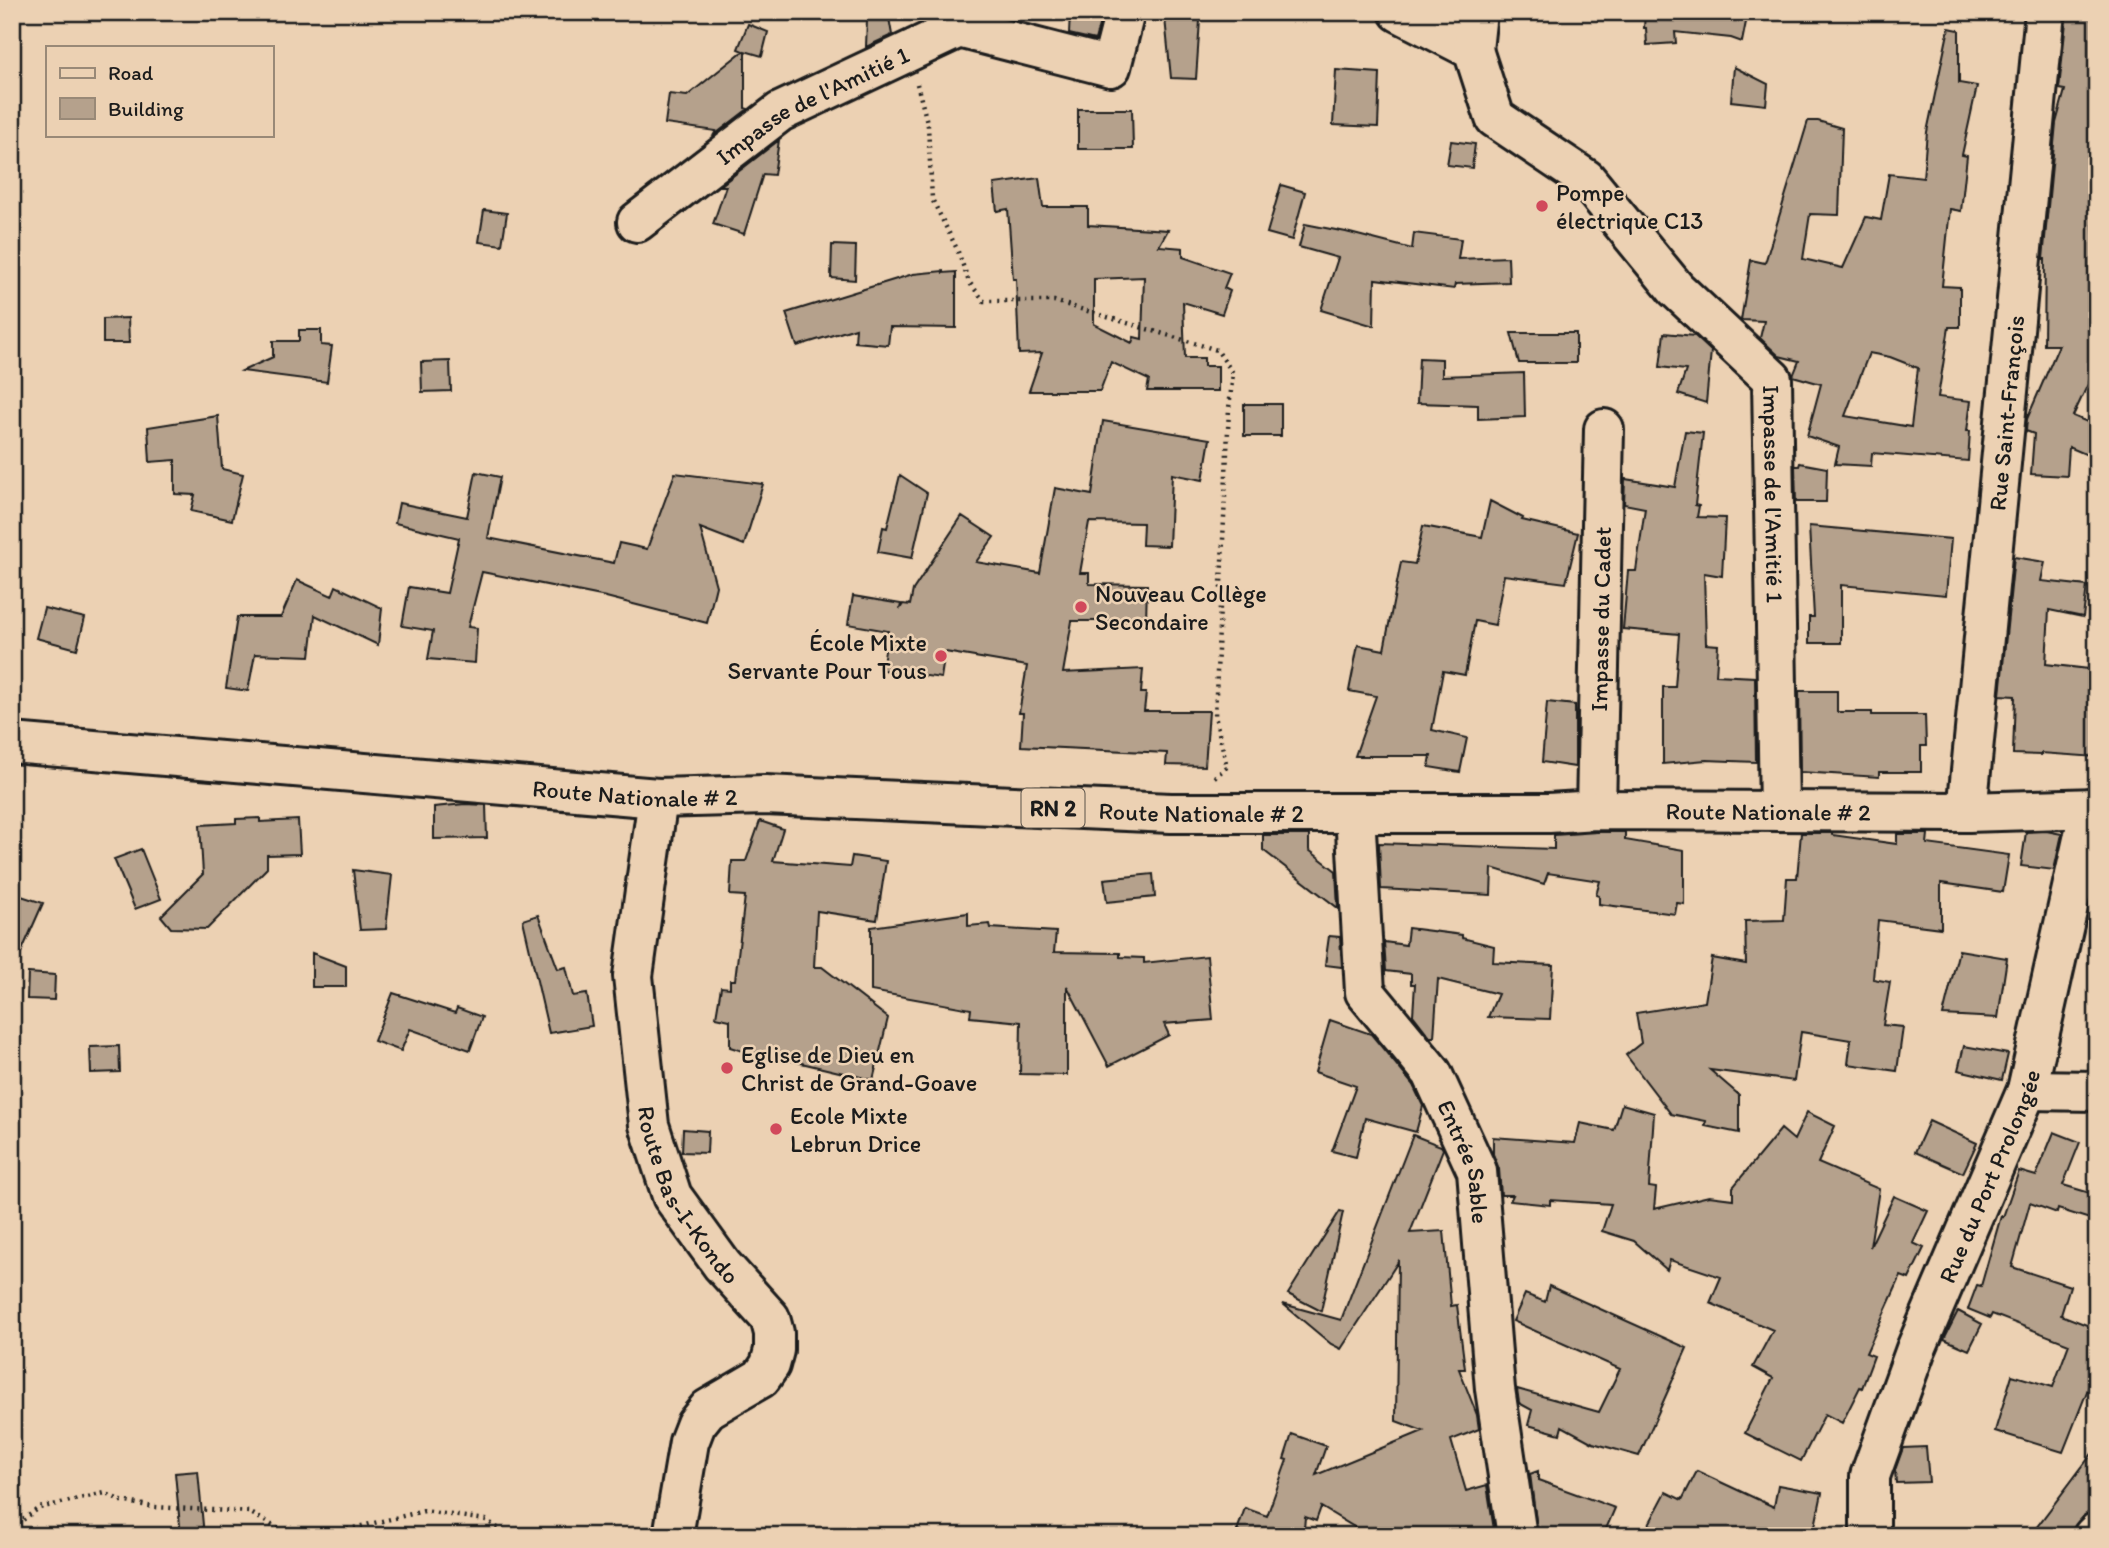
<svg xmlns="http://www.w3.org/2000/svg" width="2109" height="1548" font-family="Itim,sans-serif">
	<rect width="100%" height="100%" fill="#ecd1b3"/>
	<filter id="ink" filterUnits="userSpaceOnUse"><feTurbulence type="fractalNoise" baseFrequency=".0143" numOctaves="2"/><feDisplacementMap in="SourceGraphic" scale="14" xChannelSelector="R" yChannelSelector="G"/><feConvolveMatrix kernelMatrix="1 2 1 2 8 2 1 2 1" color-interpolation-filters="sRGB"/></filter>
	<g filter="url(#ink)">
		<!-- building -->
		<path fill="#b5a18c" stroke="#1c1c1c" stroke-width="2" fill-rule="evenodd" d="M888,12L892,35L866,47L867,19Z
			M1070,12L1102,14L1095,40L1069,34Z
			M1645,12H1748L1742,42L1731,38L1675,32L1676,43L1647,45L1646,28H1644Z
			M2067,12H2097V197H2092L2097,292V365L2073,416L2097,426V459L2069,447L2067,476L2031,474L2034,434L2026,431L2027,419L2059,345H2044L2045,259H2043L2056,123L2065,90L2059,89Z
			M1165,18L1200,20L1196,79L1171,78Z
			M748,24L768,32L762,56L745,51V108L748,109L713,136L716,131L665,124L669,94L687,96L743,51L738,49Z
			M1949,28L1959,30V83L1977,86L1962,155L1967,156L1961,211L1950,209L1942,286L1960,287V327H1949L1938,397L1971,401L1967,431H1970L1968,461L1872,453L1871,466L1835,464L1839,447L1807,436L1821,384L1793,376L1799,361L1779,356L1760,338L1764,321L1741,320L1751,260L1765,263L1808,121H1818L1842,128L1839,215L1810,214L1803,259L1843,268L1866,217L1881,220L1889,174L1923,178L1927,132ZM1869,353L1890,357L1918,368L1911,427L1845,416Z
			M1734,67L1768,84L1766,105L1731,101Z
			M1336,70L1380,73L1378,127L1333,125Z
			M1078,109H1132L1133,149H1078Z
			M779,140L774,175L763,174L744,234L713,224L726,186H720Z
			M1451,141L1475,144L1472,168L1447,165Z
			M1039,178L1043,207H1088V225L1168,230L1159,246L1183,248V257L1230,273L1224,288L1230,291L1222,314L1183,302L1185,358H1204V366H1218V391H1147L1149,380L1111,362L1100,391H1029L1042,353L1019,354L1016,279H1013L1008,209L997,211L994,184ZM1144,277L1142,339L1134,337L1132,343L1094,324V279Z
			M1281,185L1305,192L1292,240L1267,233Z
			M484,210L507,213L502,245L479,242Z
			M1305,224L1346,232L1412,249L1414,233L1461,239L1458,259L1508,257L1509,282L1455,284L1454,289L1375,279L1374,326L1321,310L1338,258L1299,247Z
			M832,245L856,246L855,280L831,278Z
			M943,271V273L956,272V328L890,327L888,345L855,342L856,328L797,346L786,313L913,274Z
			M128,318L129,343H103V319Z
			M299,330H321V345L332,346L327,382L242,371L273,357V341H299Z
			M1511,333H1576V363H1519Z
			M1664,333L1695,336L1711,351L1706,403L1678,394L1686,370L1660,367Z
			M1419,358L1442,359V376L1524,373L1525,417L1478,419V405L1417,403Z
			M450,361L451,391L422,392L421,362Z
			M1244,404H1281V436H1244Z
			M218,416L222,469L243,474L232,520L191,511L195,495L175,494V460L150,462L148,427Z
			M1103,421L1210,439L1203,480L1172,474L1169,546L1142,545L1143,523L1089,522L1080,573H1089V584L1147,585L1146,621H1072L1063,673L1143,669L1141,693H1146L1144,711H1209L1205,766L1166,765L1167,753L1021,746L1023,713H1019L1027,666L945,652L941,678L882,670L888,631L848,624L853,596L901,604L900,609L903,604L910,605L913,590L962,516L994,537L976,562L1040,573L1055,488L1092,495Z
			M1685,431L1703,433L1695,505L1699,506L1697,517L1725,518L1722,576L1704,573L1706,644L1718,645L1716,675L1755,677L1756,762L1706,760L1663,764V687H1675L1679,634L1623,629L1628,571H1636L1645,508L1624,504L1625,479L1675,487Z
			M1800,463L1827,468L1826,502H1796L1795,466H1799Z
			M476,472L500,477L488,538L614,563L619,543L647,549L675,473L763,484L744,545L700,528L716,586L707,623L606,597L482,572L468,627L477,628L475,663L428,659L433,631L402,626L409,587L447,593L459,538L395,523L399,503L467,517Z
			M900,475L927,493L912,558L878,552L883,527L887,528Z
			M1490,501L1523,518L1522,520L1578,533L1566,583L1504,575L1495,625L1475,621L1465,675L1443,671L1432,730L1467,738L1460,772L1429,767L1431,756H1355L1376,696L1349,691L1358,645L1384,650L1401,562L1415,564L1423,526L1482,537Z
			M1809,526L1951,539L1946,595L1841,585V643H1809V617H1814Z
			M2014,557L2045,562L2041,581L2087,586L2083,617L2049,610L2046,664L2097,670V757L2041,753V755L2013,754L2015,696L2000,695Z
			M297,580L332,596L336,586L382,608L378,645L315,615L310,656L255,654L248,691L226,688L237,617H281Z
			M44,608L85,618L77,649L36,638Z
			M1799,691H1837V712H1872V715H1925L1926,746H1921V772H1879V777L1800,772Z
			M1547,702L1575,705V767L1542,762Z
			M465,804L486,805L487,838L434,839V807Z
			M260,818V822L298,820L300,854L267,855V868L207,929L171,928L161,916L203,874L200,825L236,823V819Z
			M760,821L783,829L773,861L850,867L852,856L886,861L877,920L817,911L814,967H822L888,1018L873,1080L759,1053L758,1056L730,1047V1020L716,1017L721,987L730,988V980H735L745,896L730,895L732,861H746Z
			M2046,831L2062,834L2054,870L2021,866L2026,832Z
			M1597,832H1625V840L1684,850V904L1677,903L1675,914L1599,904V896L1596,895L1600,881L1548,873L1544,884L1492,868L1491,895L1381,889L1379,843L1554,849V835Z
			M1801,833H1832V835L1897,844V834H1928L1927,844L2009,855L2003,892L1941,883V928L1878,920L1873,979L1890,982L1883,1025L1903,1027L1897,1071L1848,1064L1851,1040L1801,1032L1794,1081L1710,1070L1739,1095V1133L1705,1126L1706,1121L1671,1114L1626,1055L1641,1043L1636,1013L1705,1002L1712,958L1746,964L1745,921L1784,920L1787,878H1797Z
			M1263,835H1309V850L1336,871L1338,908L1263,850Z
			M141,849L161,899L135,909L114,859Z
			M353,870L392,875L386,929L360,930Z
			M1153,874L1155,897L1107,902L1104,879Z
			M12,893L43,903L12,973Z
			M968,913V926L990,924L991,928L1056,932L1054,952L1120,953V957L1144,958V963L1207,956L1213,1020L1164,1024L1169,1035L1109,1066L1067,986V1075L1020,1074L1021,1022L970,1017L971,1009L871,991V927Z
			M538,915L558,969L566,967L573,996L587,994L592,1026L549,1033L523,920Z
			M1408,928L1462,935V938L1494,946L1493,962L1553,965L1550,1019L1488,1017L1498,994L1438,979L1434,1037H1430L1413,1015L1415,984H1411V974L1386,971L1384,942L1406,945Z
			M1329,936L1340,937L1342,967L1325,965Z
			M1959,950L2007,958L1998,1018L1943,1015Z
			M312,953L346,966V987H312Z
			M28,973L55,975L54,1000L27,999Z
			M393,993L455,1013L457,1008L482,1017L470,1050L410,1029L401,1051L374,1041Z
			M1330,1020L1371,1034L1413,1085L1423,1106L1416,1132L1365,1118L1356,1157L1332,1151L1356,1086L1315,1072Z
			M119,1046L120,1072L91,1073L90,1047Z
			M1964,1046L2008,1054L2002,1080L1958,1070Z
			M1622,1104L1654,1113L1649,1187L1656,1188L1654,1209L1709,1196L1733,1199V1187L1781,1129L1794,1140L1807,1112L1835,1126L1818,1163L1879,1189L1870,1247L1894,1196L1928,1211L1913,1243L1924,1248L1909,1279L1901,1276L1866,1353L1874,1356L1862,1388L1860,1387L1842,1423L1825,1414L1801,1461L1745,1433L1773,1378L1753,1367L1773,1330L1710,1303L1721,1277L1670,1260L1667,1270L1634,1241L1602,1231L1611,1204L1550,1200V1205L1510,1201L1513,1195H1501L1499,1169L1493,1154V1137L1575,1143L1580,1123L1614,1130Z
			M1929,1121L1977,1143L1963,1173L1915,1152Z
			M683,1129L708,1131L707,1153L682,1152Z
			M2054,1132L2080,1142L2063,1185L2097,1195V1207L2093,1220L2058,1209L2057,1213L2030,1203L2012,1267L2070,1286L2061,1315L2097,1329V1366L2063,1452L1995,1431L2012,1375L2053,1387L2069,1344L1992,1314L1990,1318L1968,1309L1977,1285L1981,1286L2001,1216L2003,1217L2019,1171L2036,1176Z
			M1413,1135L1441,1146L1443,1149L1410,1233L1444,1231L1451,1306L1457,1305L1465,1369H1459L1477,1415L1479,1429L1451,1440L1466,1491L1487,1485L1495,1536H1369L1321,1507L1316,1521L1305,1517L1304,1529L1314,1533L1313,1536H1251L1237,1531L1245,1508L1267,1516L1287,1460L1284,1459L1292,1434L1326,1446L1316,1475L1423,1431L1396,1421L1398,1262L1341,1349L1331,1344L1283,1304L1341,1320Z
			M1340,1211L1343,1212L1321,1311L1288,1294Z
			M1549,1286L1687,1348L1639,1456L1593,1443L1562,1426L1560,1434L1528,1425L1532,1410L1519,1403L1517,1389L1599,1412L1620,1369L1513,1321L1525,1294L1545,1302Z
			M1958,1311L1982,1324L1969,1350L1944,1339Z
			M1926,1447L1929,1482L1896,1483L1895,1470L1903,1448Z
			M2097,1447V1511H2091L2082,1517L2072,1530V1536H2030Z
			M198,1471L204,1536H181L175,1473Z
			M1538,1471V1480L1615,1508L1603,1536H1538L1530,1474Z
			M1697,1471L1774,1507L1778,1485L1822,1493L1813,1536H1671L1649,1524L1666,1492L1682,1500Z"/>
		<g fill="none" stroke-linecap="round" stroke-linejoin="round">
			<!-- minor casing -->
			<g stroke="#1c1c1c" stroke-width="44">
				<g id="minor">
					<path id="s1" d="M1399,12L1473,50L1495,118L1586,179L1676,289L1772,379L1779,811"/>
					<path d="M1473,50L1477,12"/>
					<path id="s2" d="M637,222L780,112L959,28L1111,67L1125,12"/>
					<path id="s3" d="M658,798L633,976L649,1125L672,1196L722,1265L770,1318L774,1333V1350L770,1365L761,1378L708,1409L696,1424L689,1442L673,1536"/>
					<path id="s4" d="M1596,810L1604,429"/>
					<path id="s5" d="M1967,812L2045,12"/>
					<path id="s6" d="M1355,813L1365,992L1432,1073L1477,1171L1495,1389L1517,1536"/>
					<path d="M2027,1090L2097,1091"/>
					<path id="s7" d="M1870,1536V1476L1916,1349L2027,1090L2090,808"/>
					<path d="M2093,1536L2097,1532"/>
				</g>
			</g>
			<!-- major casing -->
			<g stroke="#1c1c1c" stroke-width="44">
				<g id="major">
					<path id="s8" d="M12,743L658,798L765,795L1171,813H1549L1596,810L1967,812L2097,808"/>
				</g>
			</g>
			<!-- path -->
			<path stroke="#1c1c1c" stroke-width="4.5" stroke-dasharray="2 5" stroke-linecap="butt" d="M917,84L928,126L932,199L957,249L969,282L984,301H1054L1217,350L1233,373L1229,408L1215,716L1227,767L1212,779
				M12,1528L39,1508L105,1493L121,1501L154,1507L249,1512L282,1531L316,1536
				M320,1536L424,1511L486,1520L509,1536"/>
			<!-- minor -->
			<use href="#minor" stroke="#ecd1b3" stroke-width="38"/>
			<!-- major -->
			<use href="#major" stroke="#ecd1b3" stroke-width="38"/>
		</g>
	</g>
	<!-- markers -->
	<g fill="#d1495b" stroke="#ecd1b3" stroke-width="2.5">
		<circle cx="1542" cy="206" r="7"/>
		<circle cx="1081" cy="607" r="7"/>
		<circle cx="941" cy="656" r="7"/>
		<circle cx="727" cy="1068" r="7"/>
		<circle cx="776" cy="1129" r="7"/>
	</g>
	<g text-anchor="middle" dominant-baseline="central" stroke-width="5" stroke-linejoin="round" paint-order="stroke">
		<!-- shield labels -->
		<rect fill="#ecd1b3" stroke="#5a5249" stroke-width="2" x="1021.5" y="788.5" width="63" height="39" rx="5"/>
		<g font-size="23" font-weight="bold" fill="#1c1c1c">
			<text x="1053" y="808">RN 2</text>
		</g>
		<!-- street labels -->
		<g font-size="24" fill="#1c1c1c" stroke="#ecd1b3">
			<text stroke="none"><textPath href="#s2" startOffset="212">Impasse de l'Amitié 1</textPath></text>
			<text stroke="none"><textPath href="#s5" startOffset="401">Rue Saint-François</textPath></text>
			<text stroke="none"><textPath href="#s1" startOffset="653">Impasse de l'Amitié 1</textPath></text>
			<text stroke="none"><textPath href="#s4" startOffset="191">Impasse du Cadet</textPath></text>
			<text stroke="none"><textPath href="#s8" startOffset="625">Route Nationale # 2</textPath></text>
			<text stroke="none"><textPath href="#s8" startOffset="1192">Route Nationale # 2</textPath></text>
			<text stroke="none"><textPath href="#s8" startOffset="1759">Route Nationale # 2</textPath></text>
			<text stroke="none"><textPath href="#s6" startOffset="380">Entrée Sable</textPath></text>
			<text stroke="none"><textPath href="#s7" startOffset="383">Rue du Port Prolongée</textPath></text>
			<text stroke="none"><textPath href="#s3" startOffset="410">Route Bas-I-Kondo</textPath></text>
		</g>
		<!-- poi labels -->
		<g font-size="24" fill="#1c1c1c" stroke="#ecd1b3" text-anchor="start">
			<text x="1556" y="192">Pompe<tspan x="1556" dy="28">électrique C13</tspan></text>
			<text x="1095" y="593">Nouveau Collège<tspan x="1095" dy="28">Secondaire</tspan></text>
			<text x="927" y="642" text-anchor="end">École Mixte<tspan x="927" dy="28">Servante Pour Tous</tspan></text>
			<text x="741" y="1054">Eglise de Dieu en<tspan x="741" dy="28">Christ de Grand-Goave</tspan></text>
			<text x="790" y="1115">Ecole Mixte<tspan x="790" dy="28">Lebrun Drice</tspan></text>
		</g>
	</g>
	<!-- margin -->
	<rect width="2109" height="1548" fill="none" stroke="#ecd1b3" stroke-width="42"/>
	<rect x="21" y="21" width="2067" height="1506" fill="none" stroke="#1c1c1c" stroke-width="2.5" filter="url(#ink)"/>
	<!-- legend -->
	<rect x="46" y="46" width="228" height="91" fill="#ecd1b3" stroke="#998977" stroke-width="2"/>
	<rect x="60" y="68" width="35" height="10" fill="#ecd1b3" stroke="#998977" stroke-width="2"/>
	<text x="108" y="80" font-size="21" fill="#1c1c1c">Road</text>
	<rect x="60" y="98" width="35" height="21" fill="#b5a18c" stroke="#998977" stroke-width="2"/>
	<text x="108" y="116" font-size="21" fill="#1c1c1c">Building</text>
</svg>
